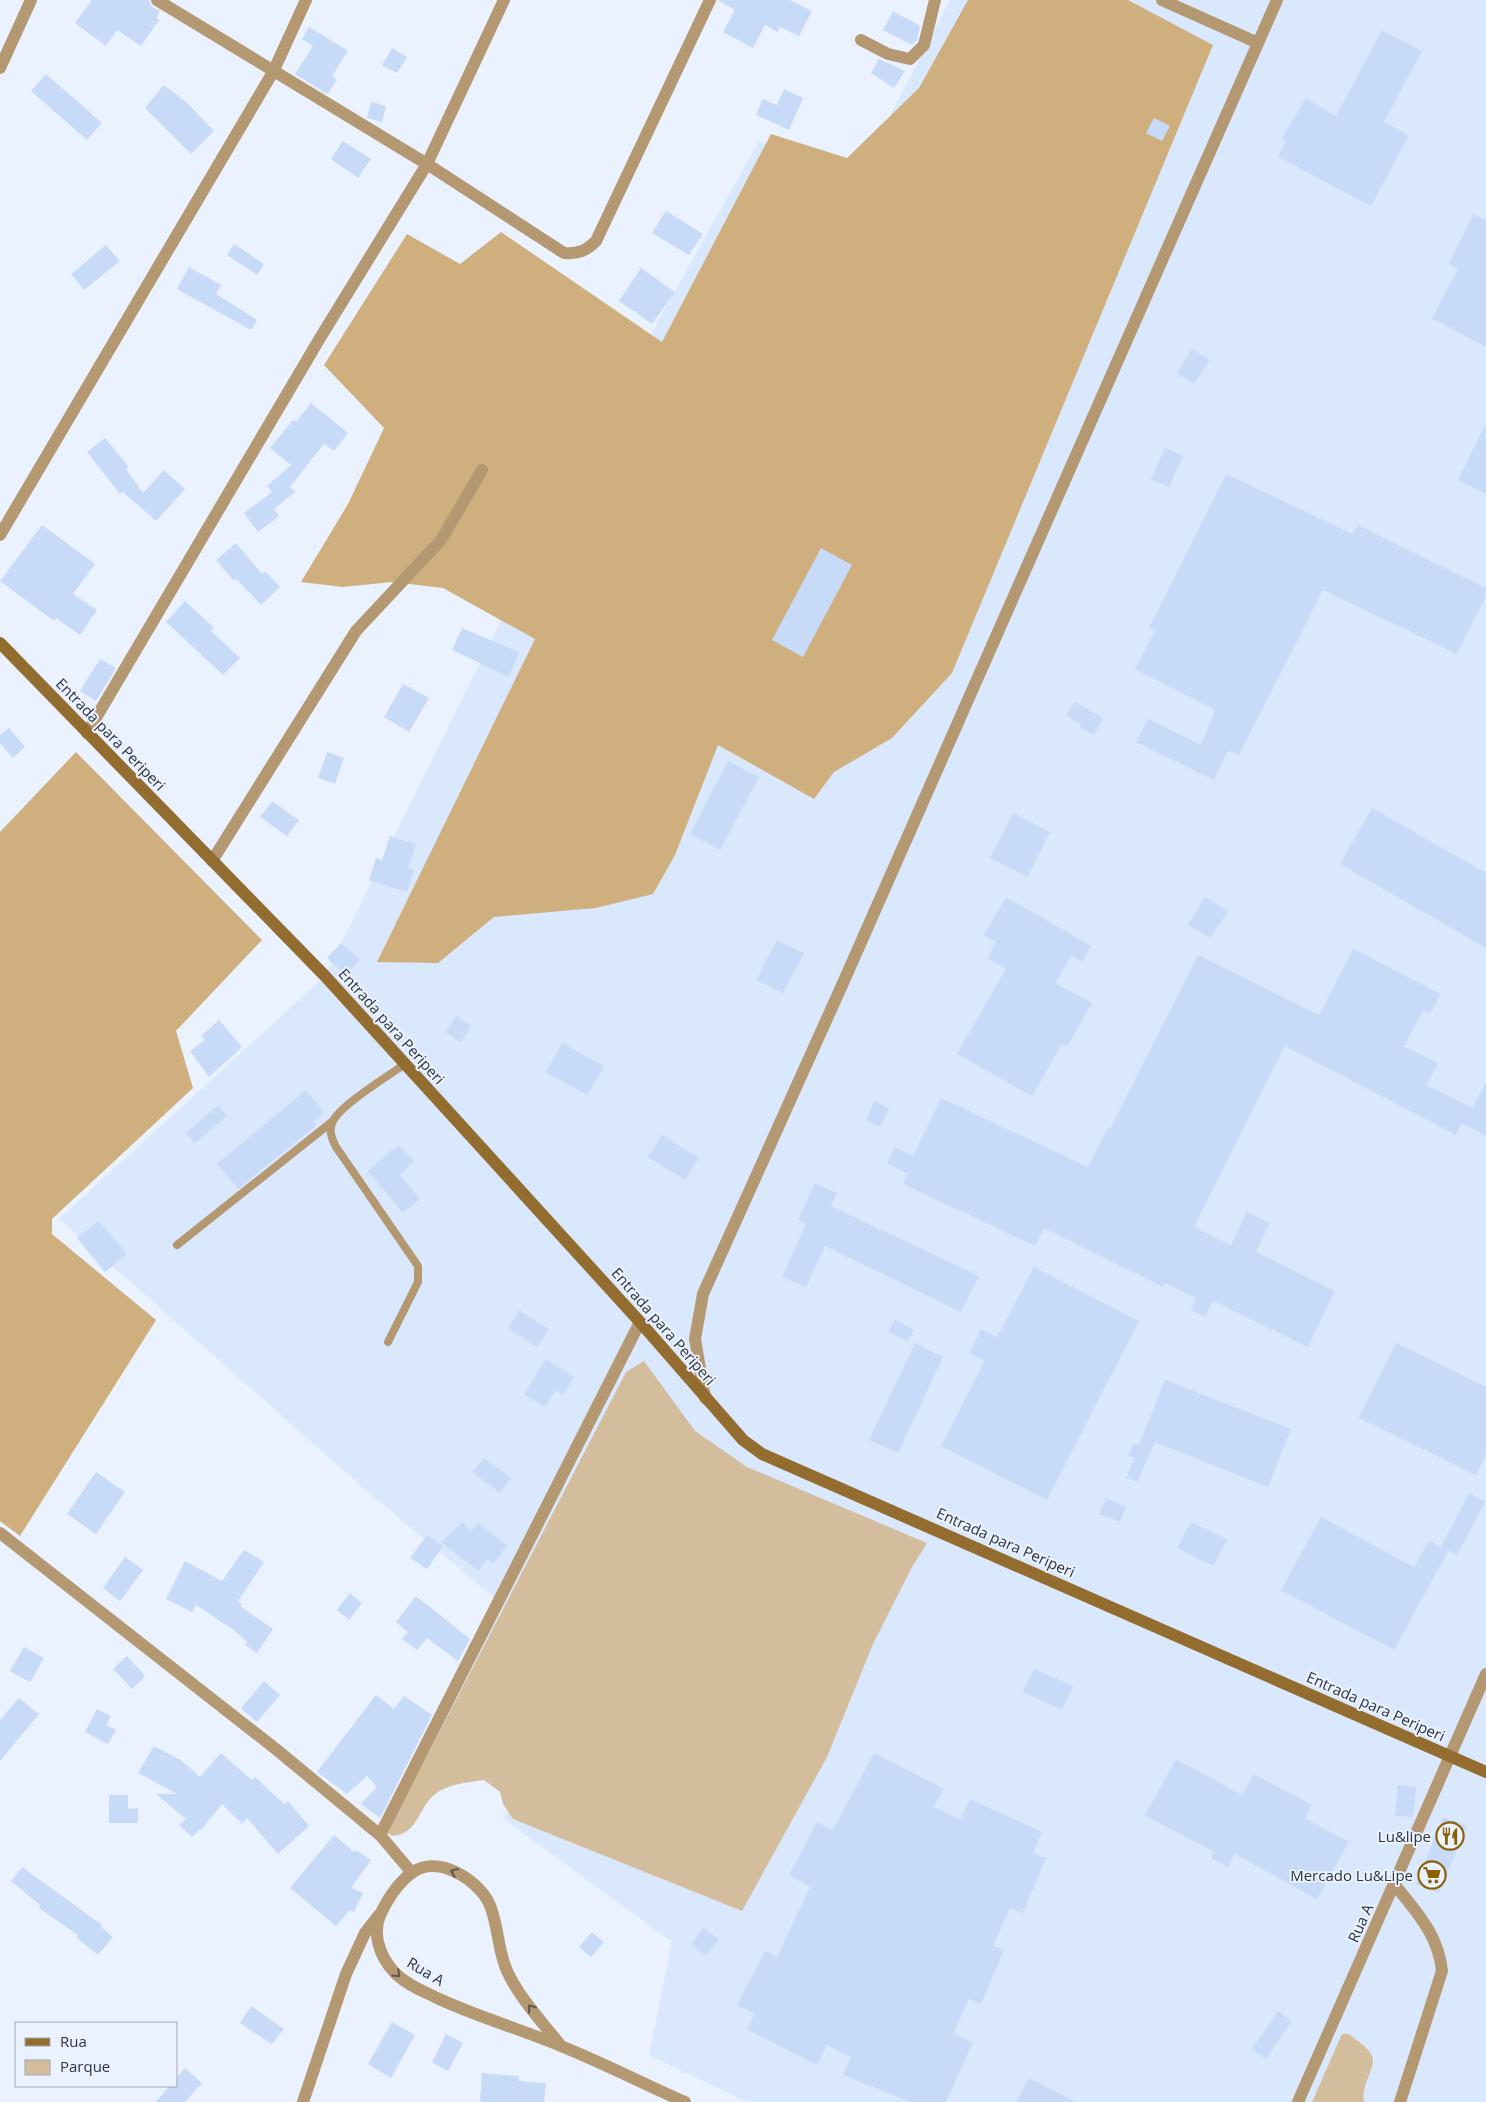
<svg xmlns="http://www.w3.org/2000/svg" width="1486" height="2102" font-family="'Open Sans',sans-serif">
	<rect width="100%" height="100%" fill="#eaf2ff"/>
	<!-- built -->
	<path fill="#dae8fe" d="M950,0H1486V2102H747L649,2055L672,1942L504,1819L523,1783L427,1743L498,1601L369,1493L59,1219L325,976L580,460L759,141L857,180Z"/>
	<!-- green -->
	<path fill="#d3bd9d" d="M644,1361L695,1431L747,1467L927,1543L912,1567L873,1644L827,1757L742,1911L513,1819L503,1804L500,1792L484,1780C469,1782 448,1784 435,1794C419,1806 418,1835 392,1836L387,1833L626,1372Z
		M1342,2034H1349C1356,2040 1369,2048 1372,2056C1377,2067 1360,2085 1364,2102H1312Z"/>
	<!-- forest -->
	<path fill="#d0af7e" d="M968,0H1128L1213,45L952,673L892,738L834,772L814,799L718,745L675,855L653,894L596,908L494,917L438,963L377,962L535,639L443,588L392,582L343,587L301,582L348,504L384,428L324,365L407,234L460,264L501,232L662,342L771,134L847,158L919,88Z
		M76,752L262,940L176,1031L193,1088L52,1219V1234L156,1320L20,1536L0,1521V832Z"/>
	<!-- building -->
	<path fill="#c7daf7" d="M92,0H149L152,7L160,11L156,18L159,20L141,46L117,30L106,46L75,23Z
		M718,0H790L812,11L799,36L780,27L778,32L765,25L753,48L723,32L735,10Z
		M893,11L920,26L917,40L912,45L883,30Z
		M309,27L348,51L332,76L337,80L327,94L295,74L313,46L302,39Z
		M1382,30L1422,51L1384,122L1409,135L1371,206L1278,157L1286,141L1282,138L1306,98L1336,116Z
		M392,48L407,57L397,73L382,65Z
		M879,59L905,71L894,88L871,73Z
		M46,74L102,123L87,140L31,91Z
		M164,85L185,101L214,131L191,154L145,108Z
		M784,89L803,98L789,130L756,115L763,99L777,105Z
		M371,102L386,106L382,122L367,118Z
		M1154,118L1170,126L1162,141L1146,133Z
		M343,141L371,159L358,178L331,159Z
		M666,211L703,234L689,255L652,233Z
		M1473,214L1486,220V347L1432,318L1458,269L1449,264Z
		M234,244L264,264L257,275L227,255Z
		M106,245L120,261L84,290L71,274Z
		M189,267L221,285L216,294L257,320L251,330L177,289Z
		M641,268L675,292L652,324L619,301Z
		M1192,349L1210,360L1194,384L1177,373Z
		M311,403L348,433L334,451L324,444L290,487L295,492L274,509L279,516L258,532L244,513L272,492L267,486L291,465L270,448L293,420L296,422Z
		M1486,423V494L1458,480Z
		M105,438L128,466L126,469L143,493L164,470L185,489L156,521L123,492L120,494L87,452Z
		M1165,448L1183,456L1169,487L1151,479Z
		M1226,474L1353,534L1358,525L1486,588V596L1457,654L1323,590L1239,755L1229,751L1227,753L1214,780L1136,742L1148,719L1201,745L1215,710L1135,669L1155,631L1149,628Z
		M42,525L95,564L73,594L97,610L80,635L56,618L54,621L0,581Z
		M236,543L262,574L265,571L280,587L261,605L236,579L234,581L216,560Z
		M821,548L852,565L803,657L772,640Z
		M185,601L214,628L211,631L240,658L223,675L166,622Z
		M462,628L519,652L509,677L452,650Z
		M100,659L116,668L96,701L80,691Z
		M403,684L429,698L409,732L384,717Z
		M1075,702L1103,718L1094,735L1080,727L1081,725L1066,715Z
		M9,728L25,747L13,758L0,743V735Z
		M327,752L344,758L335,784L318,778Z
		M728,761L759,777L720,850L690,834Z
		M272,801L299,820L287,836L260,817Z
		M1372,808L1486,873V948L1340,864Z
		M1013,813L1050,832L1028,877L990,858Z
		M390,836L416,844L408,869L414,870L407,892L369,880L376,858L382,860Z
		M1006,897L1091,946L1082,962L1071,956L1055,983L1092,1003L1067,1047L1062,1044L1032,1096L957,1054L1006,969L987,958L996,942L984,935Z
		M1205,897L1228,911L1210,938L1188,925Z
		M777,940L804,953L783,993L756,980Z
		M341,943L360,959L346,974L327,958Z
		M1353,949L1441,994L1430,1014L1423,1011L1404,1046L1438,1063L1427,1085L1472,1108L1486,1083V1136L1462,1123L1456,1135L1285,1046L1194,1227L1231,1245L1247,1212L1270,1223L1256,1252L1335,1291L1308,1347L1213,1301L1205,1317L1191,1310L1196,1298L1165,1283L1163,1287L1044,1228L1035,1246L903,1184L908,1174L887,1163L895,1147L913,1156L941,1098L1088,1167L1108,1128L1110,1129L1198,955L1319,1015Z
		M456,1016L471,1026L461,1042L445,1032Z
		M219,1020L242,1047L209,1077L190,1051L205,1040L201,1036Z
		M562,1043L604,1066L587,1095L546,1072Z
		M306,1090L324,1112L314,1121L317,1125L238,1189L217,1164Z
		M874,1101L889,1108L880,1127L866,1120Z
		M218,1105L227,1116L195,1143L186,1133Z
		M662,1135L699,1158L685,1180L648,1157Z
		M398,1145L414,1161L400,1175L420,1199L403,1213L368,1171Z
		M815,1183L837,1193L831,1206L979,1276L961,1312L825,1246L806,1287L782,1277L806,1224L798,1220Z
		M99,1221L127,1254L105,1272L77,1238Z
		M1034,1267L1139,1321L1047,1500L941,1446L985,1361L969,1353L981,1329L997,1337Z
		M519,1310L549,1329L537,1347L508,1328Z
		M895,1320L914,1330L908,1342L888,1332Z
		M915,1343L943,1357L898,1453L869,1440Z
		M1396,1343L1486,1387V1454L1476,1475L1359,1418Z
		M546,1359L574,1377L563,1395L556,1390L545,1407L524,1394Z
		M1165,1380L1291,1429L1268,1487L1155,1442L1137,1482L1126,1478L1134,1458L1128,1456L1134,1443L1139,1445Z
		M484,1458L511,1478L500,1493L472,1472Z
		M96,1472L125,1492L96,1534L67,1514Z
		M1469,1493L1485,1502L1457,1555L1441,1547Z
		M1106,1498L1126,1507L1120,1522L1099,1514Z
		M1321,1517L1414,1567L1429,1541L1448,1551L1394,1650L1281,1590Z
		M463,1522L471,1531L478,1523L507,1546L493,1564L487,1559L478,1571L441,1542Z
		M1191,1522L1227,1539L1213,1566L1177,1548Z
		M427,1535L443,1546L427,1569L410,1558Z
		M244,1550L264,1562L238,1601L242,1604L240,1606L273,1629L257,1653L245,1645L247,1642L235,1631L196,1605L192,1612L166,1599L185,1561L222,1581Z
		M125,1557L143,1570L120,1601L103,1588Z
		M350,1593L362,1603L349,1620L337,1610Z
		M416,1596L470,1639L458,1661L427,1638L417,1650L402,1639L408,1632L396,1622Z
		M24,1647L44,1658L30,1682L10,1671Z
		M127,1656L145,1676L132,1689L113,1669Z
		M1034,1669L1073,1686L1062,1710L1023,1692Z
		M264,1681L280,1695L257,1722L241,1708Z
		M376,1695L394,1709L404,1696L432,1715L380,1818L361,1804L377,1787L367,1776L347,1794L317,1772Z
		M19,1698L39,1714L0,1761V1720Z
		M97,1709L111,1716L106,1725L116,1730L108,1744L85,1732Z
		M154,1746L182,1761L200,1777L221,1753L252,1780L255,1777L284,1804L288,1801L309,1826L278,1854L247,1818L242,1824L222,1804L201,1830L200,1829L192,1837L179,1825L186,1819L156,1794H177L138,1773Z
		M874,1753L944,1789L934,1807L960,1819L970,1799L1042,1832L1033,1853L1046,1858L1023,1913L1010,1908L993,1946L1004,1950L981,2004L969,1999L953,2034L973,2042L946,2102H910L843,2075L851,2057L827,2045L817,2065L747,2029L755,2014L737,2005L765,1951L777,1957L810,1887L789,1875L817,1822L833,1830Z
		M1176,1759L1242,1795L1254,1774L1312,1805L1305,1818L1349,1842L1317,1899L1235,1854L1228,1867L1211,1858L1214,1852L1145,1815Z
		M1398,1785L1416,1787L1413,1817L1395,1816Z
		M109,1795H128V1809L138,1808V1823H109Z
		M1443,1817L1467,1826L1439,1893L1416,1884Z
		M334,1835L354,1852L356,1850L371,1860L351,1888L363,1893L354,1912L350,1910L336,1926L290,1888Z
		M22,1867L102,1925L101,1927L113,1937L98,1955L76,1937L78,1935L39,1908L40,1905L11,1881Z
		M704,1928L719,1940L705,1956L691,1944Z
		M592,1932L604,1942L591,1957L579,1947Z
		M251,2006L284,2029L272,2044L240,2023Z
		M1278,2011L1292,2021L1266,2059L1252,2049Z
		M392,2022L415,2035L391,2078L368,2064Z
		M446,2034L463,2043L448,2071L432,2062Z
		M185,2068L202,2083L185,2102H155L170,2086H176V2078Z
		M482,2073L519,2076V2081L546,2083L544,2102H480Z
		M1029,2078L1076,2102H1016Z"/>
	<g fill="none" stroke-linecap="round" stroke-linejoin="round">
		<!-- service -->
		<path stroke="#b39872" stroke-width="8" d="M177,1245L333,1121
			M388,1342L418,1282V1266L336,1147C332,1139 328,1130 333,1121C342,1104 388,1076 405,1064"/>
		<!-- minor -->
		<path stroke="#b39872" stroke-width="12" d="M157,0L427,164L564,253C578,254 586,251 596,241L710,0
			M1162,0L1258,43
			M861,40L888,54L910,59L924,45L935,0
			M0,68L31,0
			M0,535L273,72L306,0
			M87,733L320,338L427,164L504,0
			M212,861L356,631L441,540L482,470
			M705,1398L695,1339L703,1294L843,983L1277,0
			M0,1533L277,1750L380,1835L412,1873
			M380,1835L640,1322
			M1395,1885C1417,1913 1438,1934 1442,1971L1400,2102
			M561,2046C543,2023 521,2000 508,1973C497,1951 499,1925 489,1903C477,1879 438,1855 413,1872C400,1881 389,1897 382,1911C371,1932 379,1956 395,1973C407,1985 423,1991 437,1998C478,2017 520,2029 561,2046C603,2063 644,2084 685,2102
			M303,2102L346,1974L365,1933L379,1915
			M1298,2102L1486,1674"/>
		<!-- secondary -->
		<path stroke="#936d2f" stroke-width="12" d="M0,643L325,976L640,1322L743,1440L762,1454L1486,1772"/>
	</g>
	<!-- one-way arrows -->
	<defs><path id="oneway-chevron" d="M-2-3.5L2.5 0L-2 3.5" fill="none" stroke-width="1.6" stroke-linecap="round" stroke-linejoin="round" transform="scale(1.25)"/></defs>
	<g stroke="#5d574f">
		<use href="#oneway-chevron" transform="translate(454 1872) rotate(-157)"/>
		<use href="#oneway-chevron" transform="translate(397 1974) rotate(44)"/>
		<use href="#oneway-chevron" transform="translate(531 2008) rotate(-129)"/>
	</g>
	<!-- icons -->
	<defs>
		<g id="restaurant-ring" transform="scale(1.4375)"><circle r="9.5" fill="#eaf2ff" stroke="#8c6005" stroke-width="1.5"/><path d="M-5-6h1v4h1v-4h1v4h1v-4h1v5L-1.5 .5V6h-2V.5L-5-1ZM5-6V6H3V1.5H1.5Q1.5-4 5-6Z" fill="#8c6005"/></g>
		<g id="supermarket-ring" transform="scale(1.4375)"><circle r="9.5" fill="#eaf2ff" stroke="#8c6005" stroke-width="1.5"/><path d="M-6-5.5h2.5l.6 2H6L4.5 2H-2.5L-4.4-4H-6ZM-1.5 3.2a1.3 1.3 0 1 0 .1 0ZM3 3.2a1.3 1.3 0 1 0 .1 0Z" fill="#8c6005"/></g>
	</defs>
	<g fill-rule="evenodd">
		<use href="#restaurant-ring" x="1450" y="1836"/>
		<use href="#supermarket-ring" x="1432" y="1875"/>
	</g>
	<g text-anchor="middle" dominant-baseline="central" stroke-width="4" stroke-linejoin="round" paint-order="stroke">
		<!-- street labels -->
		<g font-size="15" fill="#2f343c" stroke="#eaf2ff">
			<text transform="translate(111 734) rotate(46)">Entrada para Periperi</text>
			<text transform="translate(392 1026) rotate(48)">Entrada para Periperi</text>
			<text transform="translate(664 1326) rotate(49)">Entrada para Periperi</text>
			<text transform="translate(1006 1542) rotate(24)">Entrada para Periperi</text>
			<text transform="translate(1376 1706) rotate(24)">Entrada para Periperi</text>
			<text transform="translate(1360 1923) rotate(-66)">Rua A</text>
			<text transform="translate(426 1971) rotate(31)">Rua A</text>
		</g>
		<!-- poi labels -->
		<g font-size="15" fill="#2f343c" stroke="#eaf2ff" text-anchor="end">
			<text x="1431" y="1836">Lu&amp;lipe</text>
			<text x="1413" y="1875">Mercado Lu&amp;Lipe</text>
		</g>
	</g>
	<!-- legend -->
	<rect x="15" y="2022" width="162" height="65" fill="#eaf2ff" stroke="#9fa6b1"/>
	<rect x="25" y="2038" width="25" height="8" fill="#936d2f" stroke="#9fa6b1"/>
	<text x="60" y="2047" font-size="15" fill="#2f343c">Rua</text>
	<rect x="25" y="2060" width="25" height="15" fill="#d3bd9d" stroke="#9fa6b1"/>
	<text x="60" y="2072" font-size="15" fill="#2f343c">Parque</text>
</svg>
